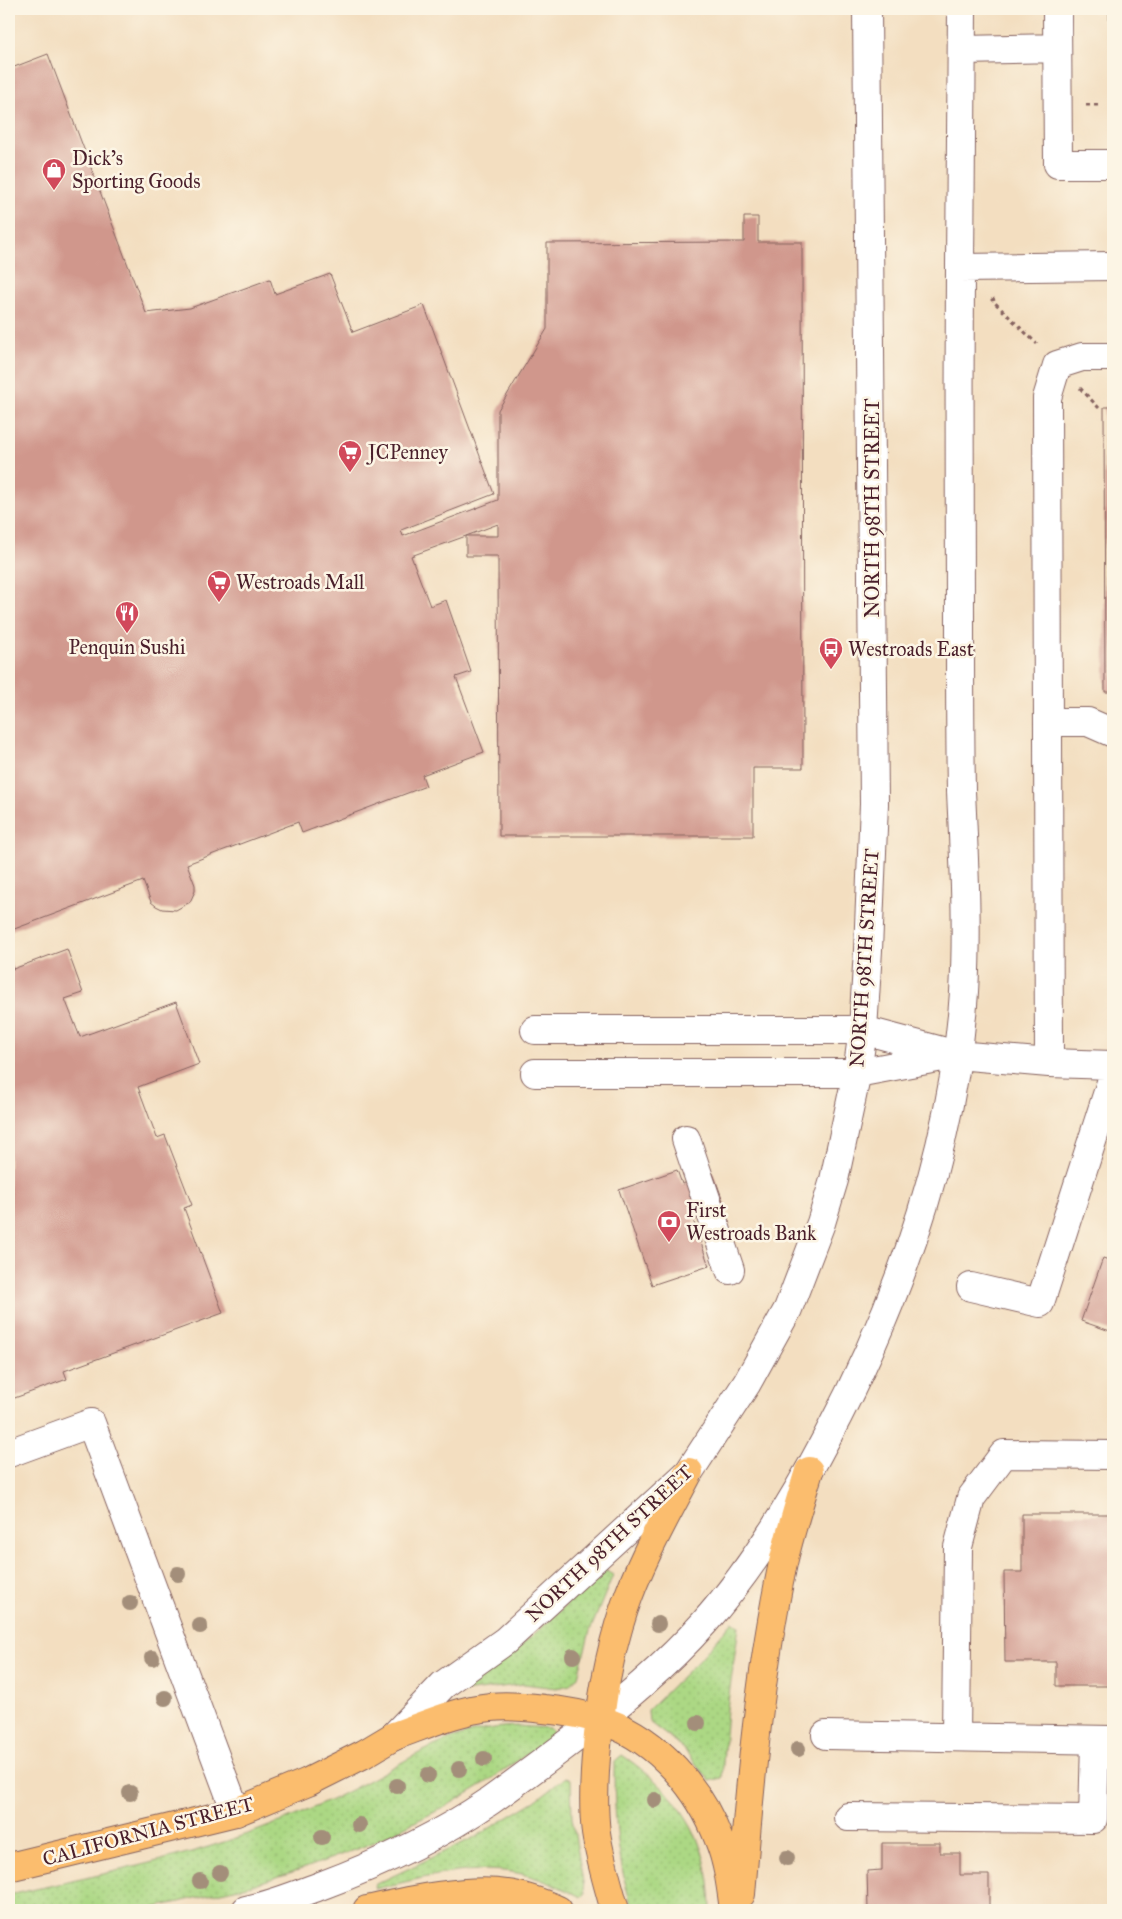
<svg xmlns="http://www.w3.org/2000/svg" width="1122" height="1919" font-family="'IM FELL Great Primer',serif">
	<defs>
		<pattern id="green-dots" width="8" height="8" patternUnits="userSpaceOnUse" patternTransform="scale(1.25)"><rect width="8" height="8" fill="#acd884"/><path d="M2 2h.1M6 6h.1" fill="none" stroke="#96b972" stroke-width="1.8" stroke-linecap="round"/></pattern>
	</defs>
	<rect width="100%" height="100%" fill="#fcf5e5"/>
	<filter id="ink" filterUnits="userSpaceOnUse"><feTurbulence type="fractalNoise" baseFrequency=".02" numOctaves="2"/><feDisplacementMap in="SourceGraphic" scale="10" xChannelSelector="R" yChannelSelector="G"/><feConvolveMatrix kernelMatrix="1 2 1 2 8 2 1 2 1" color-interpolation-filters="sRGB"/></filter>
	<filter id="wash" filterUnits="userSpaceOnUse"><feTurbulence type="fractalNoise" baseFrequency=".0096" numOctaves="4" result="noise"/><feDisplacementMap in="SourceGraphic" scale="20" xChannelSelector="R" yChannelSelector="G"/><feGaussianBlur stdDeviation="1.12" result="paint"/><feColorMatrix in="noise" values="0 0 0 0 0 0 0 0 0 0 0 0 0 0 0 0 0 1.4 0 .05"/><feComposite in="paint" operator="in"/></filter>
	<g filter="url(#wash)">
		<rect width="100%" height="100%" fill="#f3dec0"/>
		<!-- green -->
		<path fill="url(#green-dots)" stroke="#7b7c58" d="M603,1569L613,1575L590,1631L578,1676L570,1685L556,1688L524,1684L464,1692L462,1690C513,1656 559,1613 603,1569Z
			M732,1622L739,1626L727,1709L722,1778L710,1781L682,1747L649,1722L648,1710L699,1660Z
			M516,1726L549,1728L554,1735L490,1780L445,1807L370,1844L308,1867L252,1885L144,1910H9V1895C97,1875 188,1858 272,1825C303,1813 333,1800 362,1784C417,1755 452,1729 516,1726Z
			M622,1755C680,1794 710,1838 711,1910H633C617,1863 614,1812 614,1762Z
			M566,1777L571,1779L572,1818L585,1893L581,1897C560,1887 536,1876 512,1872C466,1865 419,1879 375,1889L374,1885L475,1837L535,1801Z"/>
		<g id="blocks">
			<!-- building -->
			<path fill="#d0978c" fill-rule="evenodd" d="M1109,9H1113V30H1109Z
				M48,54L146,313L190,308L270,279L275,294L330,274L353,332L424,305L494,494L401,530L403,536L498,500V410L547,329V243L744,242V217H758V242H802L803,768H753V836H499L498,556H466V536L411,556L430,606L446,600L471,672L456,677L484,752L422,775L426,786L302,833L298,822L187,864L195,885V891L190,902L176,910L162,909L156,906L151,902L143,881L9,931V69ZM498,524V536H466Z
				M1104,407H1113V692H1105Z
				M67,949L83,993L65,999L80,1037L176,1002L199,1064L138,1087L157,1138L165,1135L192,1205L184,1208L223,1313L64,1371L67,1379L9,1400V959L13,969Z
				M677,1170L682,1184L713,1173L726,1209L693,1220L709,1266L652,1285L619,1190Z
				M1113,1247V1332L1081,1321L1103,1258L1109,1260Z
				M1022,1514H1113V1686H1056V1662H1005L1004,1572H1022Z
				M882,1843H940V1853H960V1875H989V1910H868L867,1871L882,1870Z"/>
		</g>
	</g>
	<g filter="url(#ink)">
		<use href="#blocks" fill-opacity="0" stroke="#85625f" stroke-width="1"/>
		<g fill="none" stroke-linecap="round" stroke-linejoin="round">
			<!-- minor casing -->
			<g stroke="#85625f" stroke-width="30">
				<path id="minor" d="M1057,9L1058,164H1113
					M962,50L1057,48
					M960,268L1113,266
					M1048,722H1088L1113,733
					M535,1030H863L957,1055L1049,1063L1113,1065
					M1049,1063L1047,398L1057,365L1082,357H1113
					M535,1073H857L948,1056
					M686,1139L730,1270
					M971,1287L1040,1303L1113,1076
					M9,1453L91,1423L236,1812
					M826,1735L1112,1740
					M394,1736L443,1685L505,1641L689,1472L747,1383L788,1309L821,1223L834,1180L857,1073L863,1030L868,950L874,804L867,9
					M956,1737L958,1547L971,1498L1004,1454L1113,1455
					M848,1817L1093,1819L1095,1740
					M246,1910C272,1905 296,1895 320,1886C379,1864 438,1837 490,1801C514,1784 538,1766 562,1748C612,1711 662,1670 704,1623C753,1568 793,1502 827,1437C900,1299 953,1149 964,992C968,925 964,858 961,791C960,735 960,679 960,623C960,504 959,385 960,266C960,180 962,94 962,9"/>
			</g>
			<!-- major casing -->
			<g stroke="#85625f" stroke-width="30">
				<path id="major" d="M9,1867L236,1812L308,1782L364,1754L394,1736"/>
			</g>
			<!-- highway casing -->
			<g stroke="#85625f" stroke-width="30">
				<path id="highway" d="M394,1736C425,1725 458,1710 491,1707C509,1705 527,1707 544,1709C565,1711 587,1715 607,1722C659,1741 700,1789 719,1840C728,1862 731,1887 734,1910
					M741,1894C750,1783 760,1671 783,1563C790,1532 800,1501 809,1471
					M367,1910C407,1901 468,1887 507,1894C525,1896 542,1903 558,1910
					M615,1910C608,1885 600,1859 596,1833C593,1808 594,1782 596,1757C600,1707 608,1657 624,1609C640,1561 666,1516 689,1472"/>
			</g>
			<!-- path -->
			<path stroke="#85625f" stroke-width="3" stroke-dasharray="4 4" stroke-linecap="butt" d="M1086,105H1101
				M995,299L992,300L1037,344
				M1080,388L1099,408"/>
			<!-- minor -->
			<use href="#minor" stroke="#fff" stroke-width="28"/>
			<!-- major -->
			<use href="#major" stroke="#fbbd6e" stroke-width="28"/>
			<!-- highway -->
			<use href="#highway" stroke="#fbbd6e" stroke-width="28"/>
		</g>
		<!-- trees -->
		<g fill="#a38e7a">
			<circle cx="178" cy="1574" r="8"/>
			<circle cx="130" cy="1603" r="8"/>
			<circle cx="658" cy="1624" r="8"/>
			<circle cx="200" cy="1626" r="8"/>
			<circle cx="573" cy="1656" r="8"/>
			<circle cx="152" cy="1658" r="8"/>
			<circle cx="165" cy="1698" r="8"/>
			<circle cx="698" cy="1723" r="8"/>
			<circle cx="798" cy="1749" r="8"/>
			<circle cx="484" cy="1759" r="8"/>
			<circle cx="459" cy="1769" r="8"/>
			<circle cx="428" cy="1775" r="8"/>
			<circle cx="397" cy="1786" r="8"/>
			<circle cx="130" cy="1793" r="8"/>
			<circle cx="655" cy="1800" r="8"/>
			<circle cx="359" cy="1825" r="8"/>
			<circle cx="322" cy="1837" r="8"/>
			<circle cx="787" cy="1858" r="8"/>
			<circle cx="220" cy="1873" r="8"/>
			<circle cx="200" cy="1881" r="8"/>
		</g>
	</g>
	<!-- icons -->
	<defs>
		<g id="shop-pin" transform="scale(1.25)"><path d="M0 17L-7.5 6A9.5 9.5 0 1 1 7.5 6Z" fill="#d1495b" stroke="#fcf5e5"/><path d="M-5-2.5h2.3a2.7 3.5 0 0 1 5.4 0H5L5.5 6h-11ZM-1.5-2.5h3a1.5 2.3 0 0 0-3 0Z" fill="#fff"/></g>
		<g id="supermarket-pin" transform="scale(1.25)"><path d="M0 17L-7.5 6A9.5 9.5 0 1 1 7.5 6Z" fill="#d1495b" stroke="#fcf5e5"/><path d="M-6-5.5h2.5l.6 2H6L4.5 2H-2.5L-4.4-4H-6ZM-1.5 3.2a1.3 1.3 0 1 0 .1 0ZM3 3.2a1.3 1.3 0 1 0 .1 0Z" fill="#fff"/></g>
		<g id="restaurant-pin" transform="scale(1.25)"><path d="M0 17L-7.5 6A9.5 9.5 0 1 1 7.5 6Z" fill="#d1495b" stroke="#fcf5e5"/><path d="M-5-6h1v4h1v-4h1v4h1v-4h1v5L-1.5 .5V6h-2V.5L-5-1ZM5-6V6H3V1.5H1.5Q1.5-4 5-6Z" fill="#fff"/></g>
		<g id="bus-pin" transform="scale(1.25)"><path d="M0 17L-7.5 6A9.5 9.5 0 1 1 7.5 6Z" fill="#d1495b" stroke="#fcf5e5"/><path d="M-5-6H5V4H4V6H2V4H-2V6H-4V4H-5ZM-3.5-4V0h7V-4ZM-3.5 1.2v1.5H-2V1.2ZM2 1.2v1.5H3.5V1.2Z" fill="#fff"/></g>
		<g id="bank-pin" transform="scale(1.25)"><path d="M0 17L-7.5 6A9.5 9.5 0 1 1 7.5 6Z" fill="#d1495b" stroke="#fcf5e5"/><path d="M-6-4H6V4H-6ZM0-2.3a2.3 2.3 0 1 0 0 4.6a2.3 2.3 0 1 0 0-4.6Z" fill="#fff"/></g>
	</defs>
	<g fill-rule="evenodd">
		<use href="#shop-pin" x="54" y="170"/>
		<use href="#supermarket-pin" x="350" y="452"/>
		<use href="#supermarket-pin" x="219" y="582"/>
		<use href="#restaurant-pin" x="127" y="613"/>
		<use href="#bus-pin" x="831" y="649"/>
		<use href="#bank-pin" x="669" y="1222"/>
	</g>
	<g text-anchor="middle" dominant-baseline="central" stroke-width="5" stroke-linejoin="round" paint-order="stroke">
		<!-- poi labels -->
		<g font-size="20" fill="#4a1f2b" stroke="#fcf5e5" text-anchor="start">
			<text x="72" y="158">Dick's<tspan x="72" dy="23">Sporting Goods</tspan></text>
			<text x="368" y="452">JCPenney</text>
			<text x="236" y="582">Westroads Mall</text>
			<text x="127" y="647" text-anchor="middle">Penquin Sushi</text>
			<text x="848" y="649">Westroads East</text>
			<text x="686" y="1210">First<tspan x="686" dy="23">Westroads Bank</tspan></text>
		</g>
		<!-- street labels -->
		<g font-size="20" fill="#4a1f2b" stroke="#fcf5e5">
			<text transform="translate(872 508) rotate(-90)">NORTH 98TH STREET</text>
			<text transform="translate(864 958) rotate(-86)">NORTH 98TH STREET</text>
			<text transform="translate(609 1543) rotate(-43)">NORTH 98TH STREET</text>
			<text transform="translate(148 1831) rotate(-15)">CALIFORNIA STREET</text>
		</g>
	</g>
	<!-- margin -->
	<rect width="1122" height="1919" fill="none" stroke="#fcf5e5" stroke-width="30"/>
</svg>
